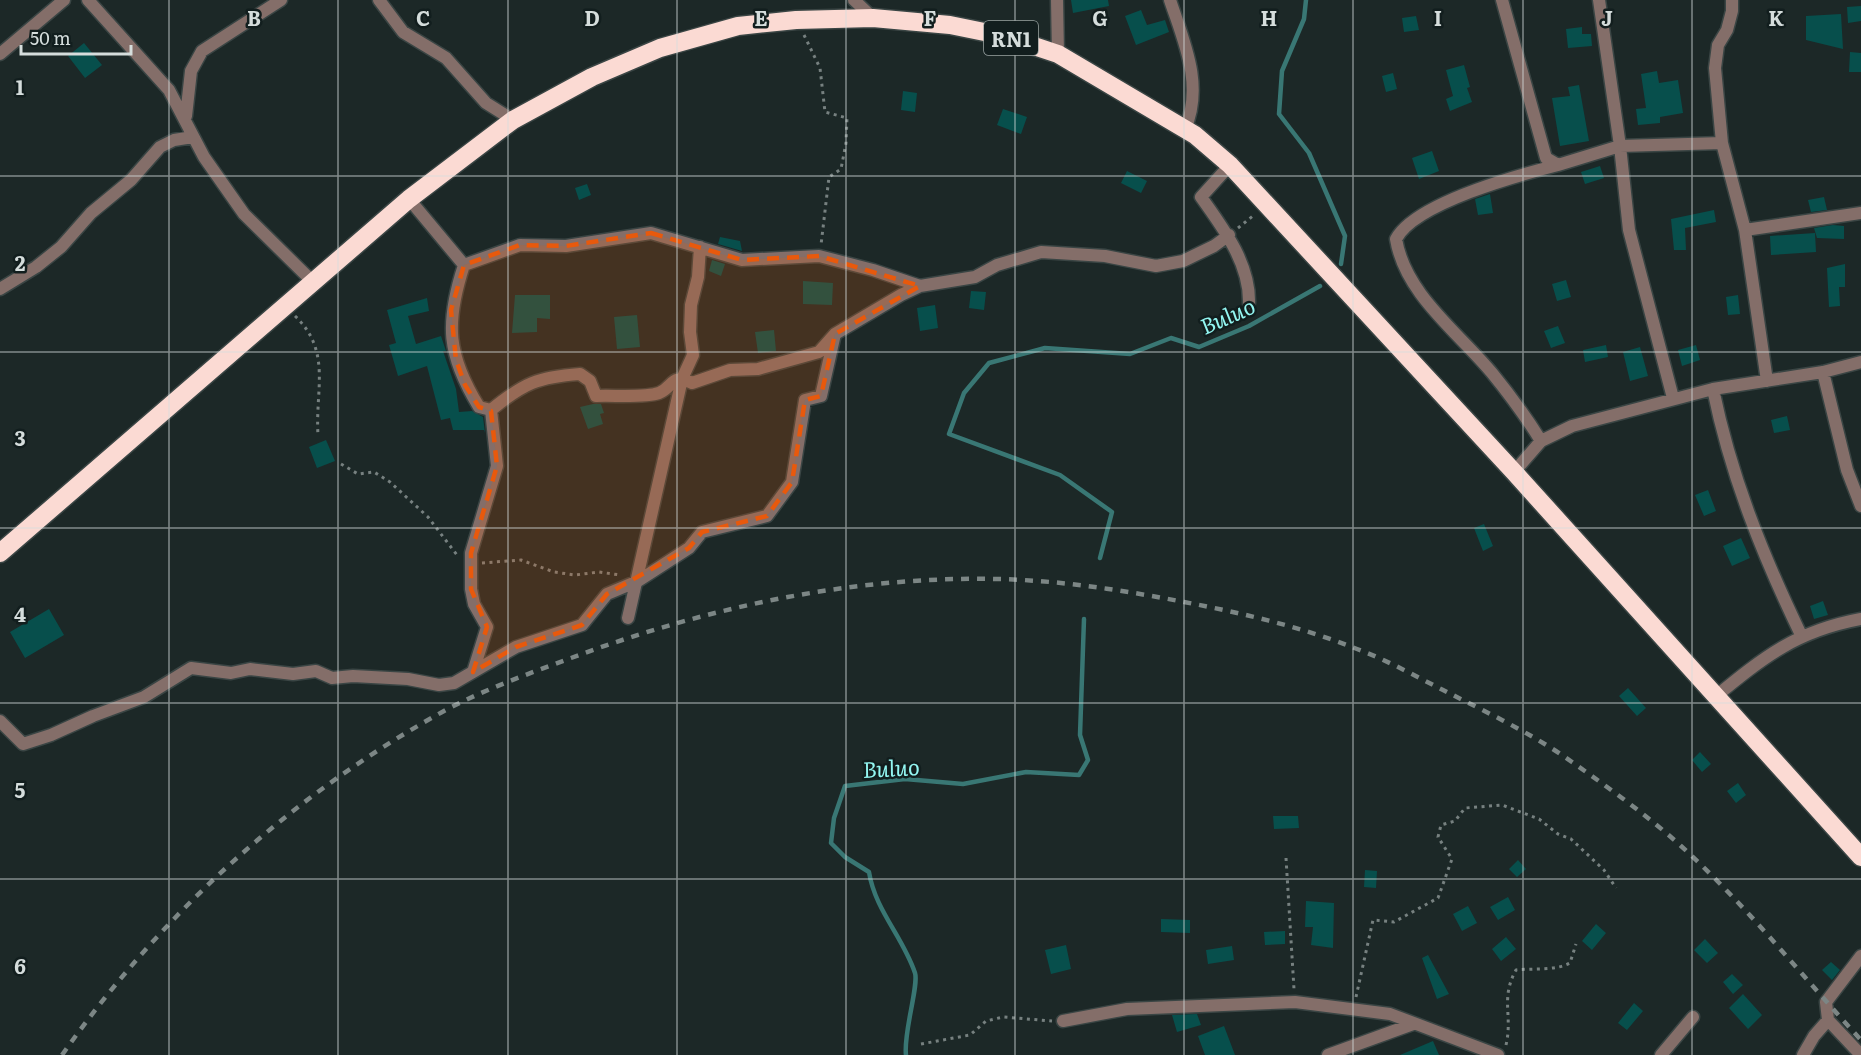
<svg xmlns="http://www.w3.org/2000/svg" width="1861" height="1055" font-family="Literata,serif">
	<rect width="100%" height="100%" fill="#1c2827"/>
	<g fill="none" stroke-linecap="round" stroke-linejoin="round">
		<!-- stream -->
		<path stroke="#397774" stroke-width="4.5" d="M1306,0L1304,19L1282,71L1279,114L1309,153L1345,236L1341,264
			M1100,558L1112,512L1060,475L949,434L964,393L989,363L1045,348L1130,354L1171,338L1199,347L1249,326L1320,286
			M906,1055C903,1034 919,985 915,973C903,937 875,910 869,872L845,857L831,843L834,818L845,786L905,779L963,784L1026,772L1079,775L1088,760L1080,735L1084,619"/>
	</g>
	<!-- building -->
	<path fill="#074f4c" d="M1071,0H1108L1109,6L1073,13Z
		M1861,6V21L1848,23L1847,7Z
		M1141,10L1147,25L1165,20L1169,32L1136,45L1125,16Z
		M1841,14L1843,49L1806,40V16Z
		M1416,16L1419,30L1404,32L1402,18Z
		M1582,27V34H1591L1592,46L1568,48L1566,29Z
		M84,43L102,65L85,78L68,56Z
		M1850,52L1861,53V72H1849Z
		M1464,65L1470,87L1467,88L1472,102L1450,111L1446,99L1453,96L1446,70Z
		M1657,71L1659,83L1678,80L1683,113L1660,117V123L1638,125L1636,109L1646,108L1641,74Z
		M1393,73L1397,89L1386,92L1382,76Z
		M1579,85L1589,141L1560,146L1552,98L1570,96L1568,87Z
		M903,91L917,93L915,112L901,110Z
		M1003,109L1027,117L1021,134L997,125Z
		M1432,151L1439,171L1419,179L1412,158Z
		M1600,166L1604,178L1585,184L1581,172Z
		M1127,171L1147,181L1141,193L1121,183Z
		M587,184L591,195L579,200L575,188Z
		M1490,194L1493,213L1478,215L1475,199Z
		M1824,197L1827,210L1811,212L1808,200Z
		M1714,210L1716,222L1685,228L1686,250H1674L1671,219Z
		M1833,225L1844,226V239L1817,238L1814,228Z
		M1815,233L1816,252L1771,255L1770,236Z
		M720,237L740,241L742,251L718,244Z
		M712,260L725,264L721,276L709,271Z
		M1845,264V287H1839L1840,306L1829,307L1827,268Z
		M1566,280L1571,297L1557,301L1552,284Z
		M803,281L833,283L832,305L803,304Z
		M971,291L986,292L984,310L969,308Z
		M515,295H550V319L537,318V332L512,333Z
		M1738,295L1740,314L1728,315L1726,297Z
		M427,298L429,311L408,316L416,344L441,336L446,351H443L456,389L459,412L472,411L483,417L485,433L484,430H453L450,418L441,420L427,366L398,376L389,345L396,343L387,310Z
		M935,305L938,328L920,331L917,308Z
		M637,315L640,347L617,349L614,317Z
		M1558,326L1565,343L1551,348L1544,331Z
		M774,330L776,351L758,353L755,332Z
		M1606,345L1608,357L1585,362L1583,350Z
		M1696,345L1700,360L1682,366L1678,350Z
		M1640,347L1648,376L1630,381L1623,352Z
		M593,404H601L604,413L600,414L603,424L588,429L580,407Z
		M1787,416L1790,430L1774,433L1771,420Z
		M326,440L335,461L317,468L309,447Z
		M1708,490L1716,511L1704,516L1695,495Z
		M1484,524L1493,546L1483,551L1474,528Z
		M1741,538L1750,558L1732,566L1723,546Z
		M1823,601L1828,615L1814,619L1810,606Z
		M49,609L64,635L25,658L10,632Z
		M1628,688L1646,708L1637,716L1619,696Z
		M1700,752L1711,764L1702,772L1692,760Z
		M1738,783L1746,795L1736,803L1727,791Z
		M1273,816H1298L1299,828L1274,829Z
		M1518,860L1526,869L1517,877L1509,869Z
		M1365,870L1377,871L1376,888L1364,887Z
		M1508,897L1515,910L1498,920L1490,907Z
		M1306,901L1334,903L1333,948L1311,945L1313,927H1305Z
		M1468,906L1477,923L1462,931L1453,914Z
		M1161,919L1190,920V933L1161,932Z
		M1596,924L1606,933L1592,950L1582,941Z
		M1285,931V944L1265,945L1264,932Z
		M1506,937L1516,949L1501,961L1492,949Z
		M1705,939L1718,953L1707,963L1694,950Z
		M1066,945L1071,969L1051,974L1045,950Z
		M1232,946L1234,960L1208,964L1206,950Z
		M1428,955L1449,994L1437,999L1422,958Z
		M1831,962L1840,970L1832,980L1822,970Z
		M1732,974L1743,985L1733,994L1723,982Z
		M1743,994L1762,1015L1748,1029L1729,1008Z
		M1634,1003L1643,1011L1627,1030L1618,1023Z
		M1197,1014L1201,1025L1177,1032L1172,1015Z
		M1224,1026L1235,1055H1205L1198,1036Z
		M1433,1041L1439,1055H1400Z"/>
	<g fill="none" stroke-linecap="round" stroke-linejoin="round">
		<!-- street casing -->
		<g stroke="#3a4544" stroke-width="15">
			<path id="street" d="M88,0L169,90L204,157L244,214L314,283
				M379,0L403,32L446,58L486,103L513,120
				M854,0L873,18
				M1057,0L1058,54
				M1170,0C1184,42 1204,85 1185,129
				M1502,0L1546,158L1558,165L1620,146L1722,143
				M1599,0L1620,146L1629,230L1673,398
				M1732,0V11L1727,30L1718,45L1715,68L1722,143L1745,230L1767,381
				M0,54L64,0
				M186,116L191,71L202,51L281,0
				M1230,165L1201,197C1223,228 1250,263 1249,303
				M409,199L464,265L520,245L566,246L651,233L742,260L819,256L873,270L920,286
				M1745,230L1861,213
				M464,265C445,323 447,355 479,407L491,410L497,466L471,553V589L474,604L487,627L473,672
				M0,289L36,267L61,247L91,213L131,180L160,147L174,140L193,137
				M1823,372L1847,470L1861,506
				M1713,389C1731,477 1763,556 1802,637
				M491,410C524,383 538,377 580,374L590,381L596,396C612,395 645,398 659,393C675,386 670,373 692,383L730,370L758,369L819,352L835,334L901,295L920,286L975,277L997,265L1041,252L1105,256L1156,266L1183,261L1214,246L1229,235
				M1541,441C1526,417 1510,395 1492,373C1458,332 1405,294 1396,239C1415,203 1519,175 1558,165
				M1514,472L1541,441L1572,426L1713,389L1823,372L1861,362
				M628,618L682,379L693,355L690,332L691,305L698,277L700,247
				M1715,697C1764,657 1796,631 1861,619
				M0,721L23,744L51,735L93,716L144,697L191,668L231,673L250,669L293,674L316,671L332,678L353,676L408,679L439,685L454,683L516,647L582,625L607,594L638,581L689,548L702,532L767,516L792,482L805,400L821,396L835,334
				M1828,1020L1861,1055
				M1063,1021L1127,1009L1295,1002L1390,1014L1498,1055
				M1328,1055L1413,1024
				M1661,1055L1693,1017
				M1803,1055L1814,1036L1828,1020L1826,1002L1861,956"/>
		</g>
		<!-- highway casing -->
		<g stroke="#3a4544" stroke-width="21">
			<path id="highway" d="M0,553L409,199L513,120L592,77L660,48L738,26L796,20L873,18L950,25L1004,36L1058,54L1195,135L1230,165L1514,472L1861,857"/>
		</g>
		<!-- path -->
		<path stroke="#778180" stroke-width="3" stroke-dasharray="3 4.5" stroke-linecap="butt" d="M804,35L820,68L825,112L847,118L846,143L841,169L829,177L821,245
			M1238,228L1254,215
			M295,316C332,351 315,390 318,435
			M341,464L358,474L374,472L390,482L428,517L457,555
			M482,563L521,560L554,572L575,575L599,572L620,575
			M1286,858L1294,989
			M1356,997L1373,920L1394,922L1438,898L1452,859L1438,837L1441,825L1455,821L1465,808L1502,805L1539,819L1558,834L1571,839L1604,870L1616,888
			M921,1044L970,1035L986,1021L1003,1017L1052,1021
			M1506,1045C1513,1015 1500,999 1516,970C1534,968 1555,971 1570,963L1576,944"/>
		<!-- street -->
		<use href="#street" stroke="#846e69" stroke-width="12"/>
		<!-- highway -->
		<use href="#highway" stroke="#fbdad3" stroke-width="18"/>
		<!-- rail -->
		<path stroke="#7c8685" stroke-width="4.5" stroke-dasharray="8 8" stroke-linecap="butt" d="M62,1055C160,916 286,800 435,716C477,692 525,675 571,658C705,608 851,576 995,579C1058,580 1122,590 1184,602C1242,613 1302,627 1357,649C1387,660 1415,676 1443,690C1486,712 1533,734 1572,762C1609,788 1648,816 1681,846C1746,905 1802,976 1861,1040"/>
	</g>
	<!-- marked area -->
	<path fill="#e8590c" fill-opacity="0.2" stroke="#e8590c" stroke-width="4.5" stroke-dasharray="12 8" stroke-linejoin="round" d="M651,233L742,260L819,256L920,286L835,334L821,396L805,400L792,482L767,516L702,532L689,548L607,594L582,625L516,647L473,672L487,627L471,589V553L497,466L491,411L479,407L465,385L456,360L451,310L464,265L520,245L566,246Z"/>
	<!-- grid -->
	<path fill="none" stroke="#d5dddc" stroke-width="1.5" stroke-opacity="0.55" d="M169,0V1055M338,0V1055M508,0V1055M677,0V1055M846,0V1055M1015,0V1055M1184,0V1055M1353,0V1055M1523,0V1055M1692,0V1055M0,176H1861M0,352H1861M0,528H1861M0,703H1861M0,879H1861"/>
	<g text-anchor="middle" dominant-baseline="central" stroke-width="5" stroke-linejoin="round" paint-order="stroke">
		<!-- shield labels -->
		<rect fill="#121e1e" stroke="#9aa4a3" stroke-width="1.5" x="984" y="21" width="54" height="34" rx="4.5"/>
		<g font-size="20" font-weight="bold" fill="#d5dddc">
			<text x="1011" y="38">RN1</text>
		</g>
		<!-- water labels -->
		<g font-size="22" font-style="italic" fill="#93f6f1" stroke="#121e1e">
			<text transform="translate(1227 315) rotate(-24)">Buluo</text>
			<text transform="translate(891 767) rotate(-3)">Buluo</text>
		</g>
	</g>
	<g font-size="20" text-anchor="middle" font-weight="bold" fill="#d5dddc" stroke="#121e1e" stroke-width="5" stroke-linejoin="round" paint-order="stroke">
		<text x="254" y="26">B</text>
		<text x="423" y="26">C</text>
		<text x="592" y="26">D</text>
		<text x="761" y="26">E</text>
		<text x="930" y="26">F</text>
		<text x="1100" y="26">G</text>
		<text x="1269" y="26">H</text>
		<text x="1438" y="26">I</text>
		<text x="1607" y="26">J</text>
		<text x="1776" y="26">K</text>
		<text x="20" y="95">1</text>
		<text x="20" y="271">2</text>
		<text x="20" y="446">3</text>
		<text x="20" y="622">4</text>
		<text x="20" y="798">5</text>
		<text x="20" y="974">6</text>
	</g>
	<!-- scale -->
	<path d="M21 45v9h110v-9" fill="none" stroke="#d5dddc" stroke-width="3"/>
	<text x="30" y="45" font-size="18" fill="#d5dddc" stroke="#121e1e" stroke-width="4.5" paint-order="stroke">50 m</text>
</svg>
